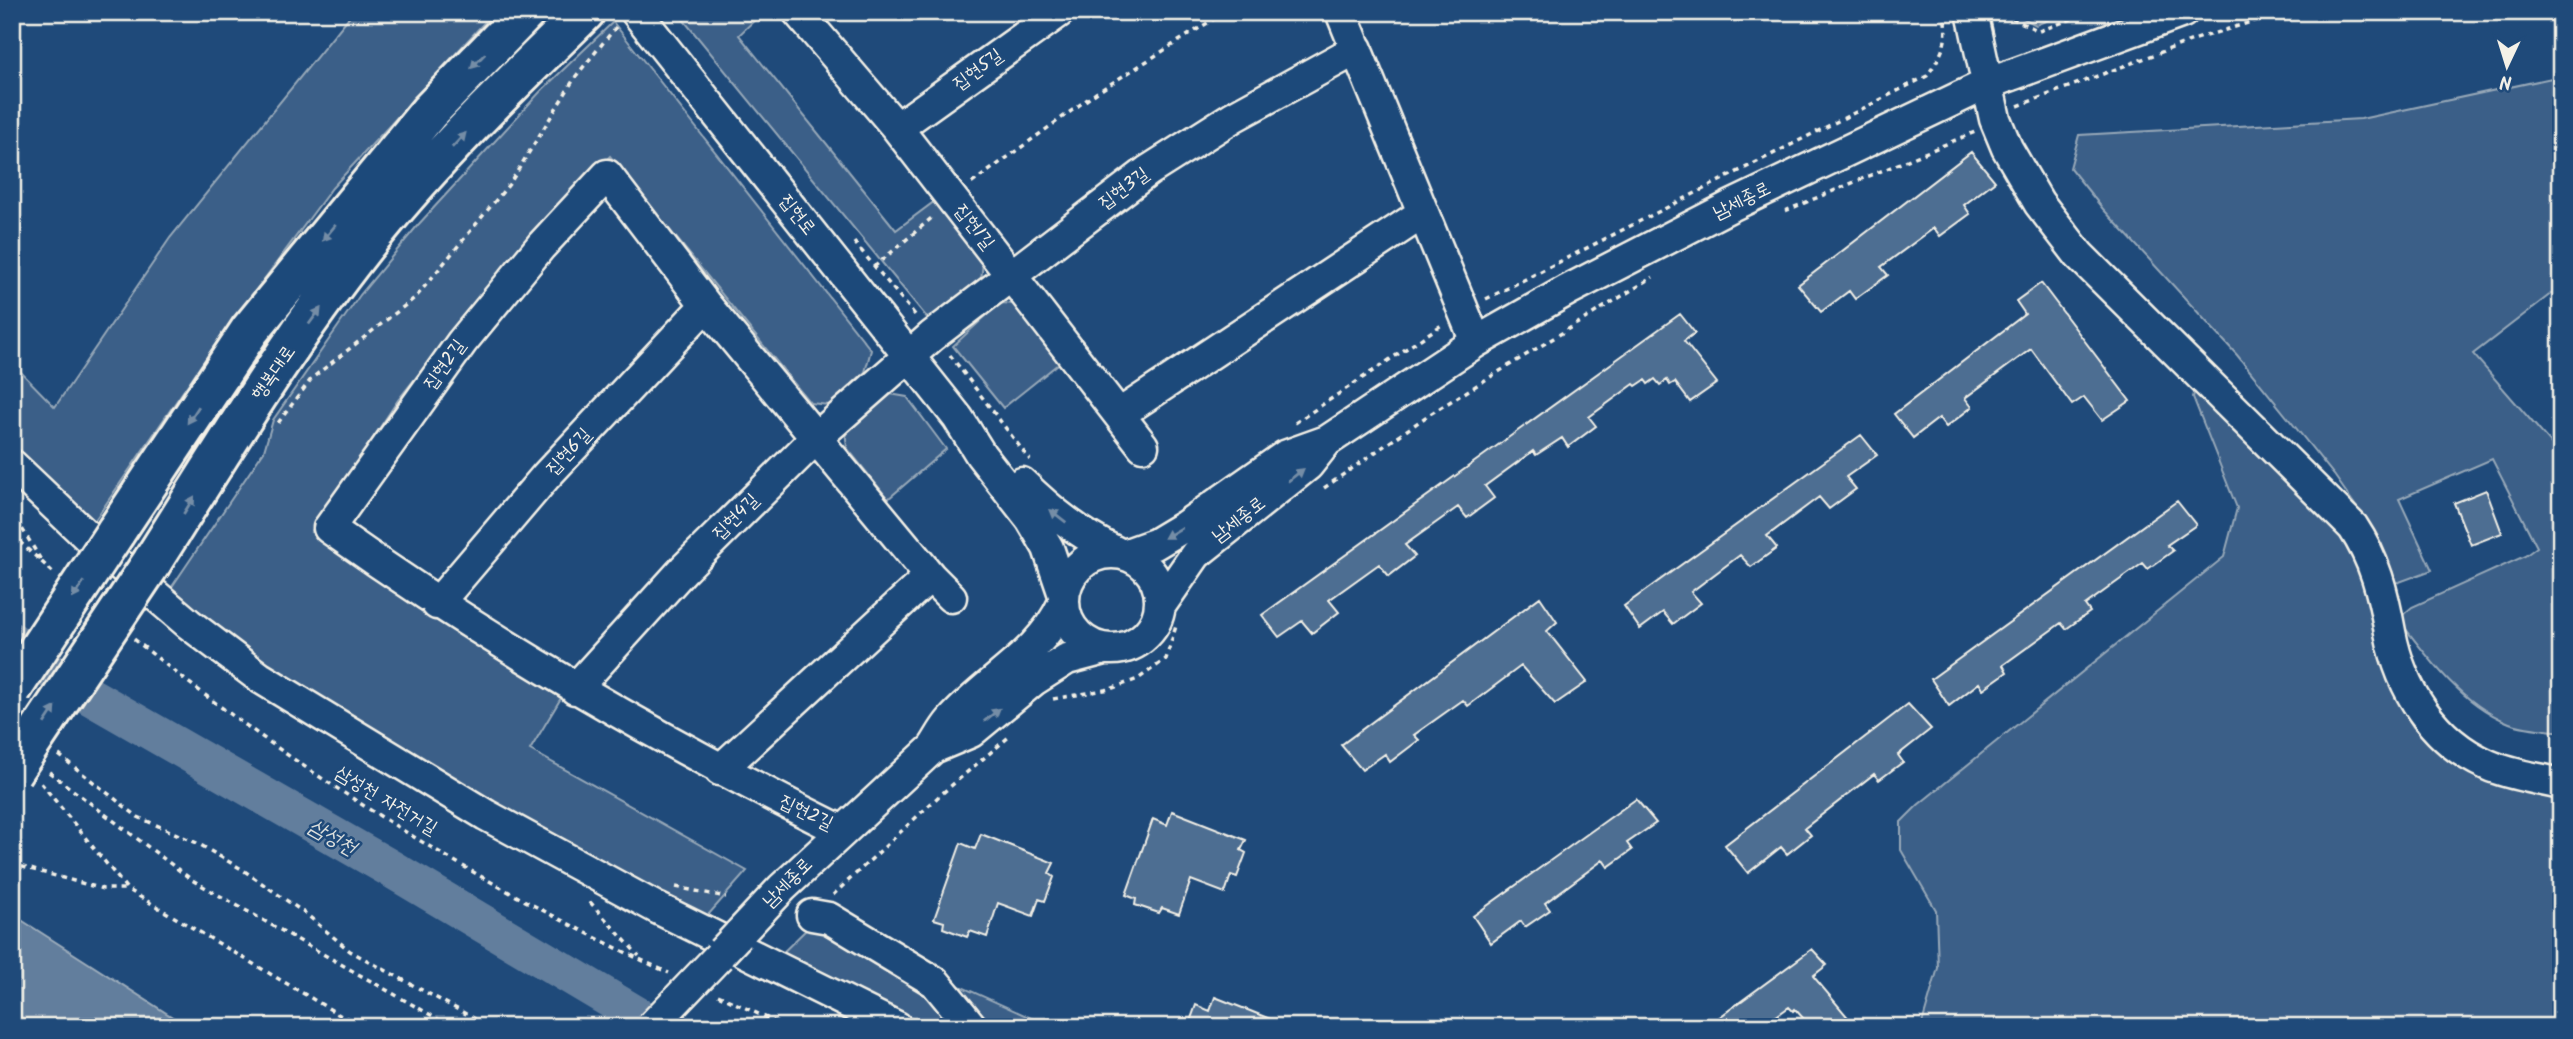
<svg xmlns="http://www.w3.org/2000/svg" width="2573" height="1039" font-family="Kalam,'Poor Story',sans-serif">
	<rect width="100%" height="100%" fill="#1f4a7a"/>
	<filter id="ink" filterUnits="userSpaceOnUse"><feTurbulence type="fractalNoise" baseFrequency=".0143" numOctaves="2"/><feDisplacementMap in="SourceGraphic" scale="14" xChannelSelector="R" yChannelSelector="G"/><feConvolveMatrix kernelMatrix="1 2 1 2 8 2 1 2 1" color-interpolation-filters="sRGB"/></filter>
	<g filter="url(#ink)">
		<!-- green -->
		<path fill="#3a5f88" stroke="#97a8b8" stroke-width="2" d="M353,12H494L332,188L210,352L82,539L12,478V363L55,407L170,238Z
			M677,12H763L739,35L896,230L935,201L983,262L981,281L929,320Z
			M2012,12H2067L2036,25Z
			M613,22L871,350L865,372L829,405L810,403L610,156L500,272L398,400L311,532L427,615L561,698L530,750L747,871L701,923L403,768L165,597L264,451L273,420L360,295L418,225L540,92Z
			M2561,76V286L2473,354L2561,455V732C2544,729 2523,729 2507,722C2461,703 2428,658 2398,619L2412,607L2525,556L2537,547L2492,459L2399,499L2432,570L2394,584L2378,538L2334,475L2237,355L2103,209L2070,168L2079,135L2361,119Z
			M1000,303L1017,304L1063,360L1003,408L953,346Z
			M2197,384L2356,554L2387,680L2413,727L2448,760L2486,779L2561,796V1027H1921L1938,968L1936,910L1901,850V822L1918,805L2224,557L2237,508L2193,397Z
			M890,394L907,397L946,449L888,499L847,448L845,429Z
			M815,921L1051,1027H920L767,968Z"/>
		<!-- water -->
		<path fill="#627e9d" stroke="#9cacbb" stroke-width="2" d="M12,914L188,1027H12Z"/>
		<g fill="none" stroke-linecap="round" stroke-linejoin="round">
			<!-- river -->
			<path stroke="#627e9d" stroke-width="38" d="M12,641L67,683L388,867L657,1027"/>
		</g>
		<!-- building -->
		<path fill="#4d6e92" stroke="#f4f1e8" stroke-width="2" d="M1971,152L1995,181L1964,205L1970,214L1940,236L1934,228L1881,267L1888,275L1855,299L1849,291L1821,312L1798,285Z
			M2041,283L2130,401L2102,420L2084,397L2072,405L2031,349L1965,398L1972,407L1946,427L1939,418L1913,438L1894,414L2025,314L2016,301Z
			M1680,314L1695,333L1684,341L1717,383L1690,402L1675,382L1670,385L1667,380L1660,385L1655,379L1648,384L1645,380L1636,386L1634,384L1589,417L1596,426L1568,447L1562,438L1536,455L1533,451L1485,486L1494,498L1467,518L1458,507L1405,545L1415,556L1389,576L1379,564L1329,600L1339,612L1312,633L1302,621L1279,637L1262,615Z
			M1861,435L1877,455L1846,477L1856,489L1829,509L1819,497L1767,536L1777,548L1751,567L1740,555L1691,592L1701,603L1673,624L1663,612L1640,629L1624,606Z
			M2486,490L2502,533L2471,545L2454,503Z
			M2177,501L2196,525L2167,545L2173,551L2148,569L2143,563L2085,605L2090,612L2066,629L2061,623L2003,665L2007,672L1983,689L1979,683L1949,706L1931,679Z
			M1540,597L1557,622L1547,631L1587,682L1555,704L1521,666L1468,706L1463,700L1414,735L1419,740L1390,762L1385,754L1362,770L1341,745Z
			M1908,704L1931,729L1898,755L1903,762L1879,780L1874,774L1805,828L1811,835L1787,854L1781,847L1748,873L1725,845Z
			M1636,799L1656,823L1627,843L1632,850L1608,867L1603,860L1545,903L1550,910L1525,927L1521,921L1491,943L1473,916Z
			M1172,811L1246,840L1241,850L1246,853L1237,877L1231,875L1225,893L1191,880L1179,914L1162,908L1159,913L1135,905L1136,899L1126,895L1153,819L1167,825Z
			M981,834L1054,863L1049,873L1054,877L1045,901L1039,899L1033,916L998,903L987,937L970,931L967,937L943,928L944,922L934,919L961,843L975,849Z
			M1812,949L1827,965L1813,976L1856,1027H1811L1795,1009L1793,1011L1789,1007L1761,1027H1706Z
			M1215,997L1288,1026V1027H1188L1196,1005L1210,1011Z"/>
		<g fill="none" stroke-linecap="round" stroke-linejoin="round">
			<!-- minor casing -->
			<g stroke="#f4f1e8" stroke-width="35">
				<path id="minor" d="M636,12L958,418L981,455L1031,519L1048,548L1064,595
					M798,12L897,128L1143,446
					M1341,12L1476,342
					M1972,12L1995,119L2007,148L2039,203L2079,255L2353,527C2375,560 2383,593 2390,632C2401,689 2433,741 2488,765C2510,775 2537,778 2561,784
					M897,128L1059,12
					M1121,413L1423,213
					M1327,441L1476,342L1568,290L1731,206L1987,84L2183,12
					M12,465L91,540L189,624L259,677L486,815L657,908L897,1027
					M1022,483C1051,511 1079,534 1116,552
					M1064 601a48 48 0 1 1 96 0a48 48 0 1 1-96 0Z
					M1127,554L1155,544L1185,526L1285,456L1327,441L1308,465L1196,554L1160,606
					M437,604L546,476L706,305
					M575,689L684,569L816,438L932,336L1148,171L1233,117L1357,49
					M933,748L971,732L1034,680L1067,659L1105,649
					M720,770L930,576
					M842,831C661,741 494,645 329,528L462,342L541,246L607,175L706,305L930,576L951,597
					M812,915L829,918L935,982L972,1027
					M738,935L782,888L933,748C939,739 944,729 951,721C987,680 1040,655 1063,604"/>
			</g>
			<!-- highway casing -->
			<g stroke="#f4f1e8" stroke-width="44">
				<path id="highway" d="M115,533L250,330L429,112L526,12
					M152,562C225,447 298,324 386,219C447,146 517,78 585,12"/>
			</g>
			<!-- path -->
			<path stroke="#f4f1e8" stroke-width="3.5" stroke-dasharray="5 5" stroke-linecap="butt" d="M2012,18L2039,31L2091,12
				M2018,106L2193,40L2283,12
				M972,183L1096,93L1225,12
				M1785,211L1975,132
				M854,242L916,316
				M874,267L934,216
				M1486,299L1927,76C1943,53 1950,40 1943,12
				M950,355L1030,460
				M278,423L312,378L416,297L510,183L576,76L616,27
				M1295,423L1443,324
				M1324,488L1430,414L1653,277
				M12,512L41,560
				M12,535L55,574
				M134,639C296,772 479,885 669,973
				M1053,699L1110,689L1138,679L1166,659L1176,626
				M59,755L138,817L197,843L243,870L306,914L350,951L490,1027
				M49,772L192,880L452,1027
				M41,783L127,889L343,1017L379,1027
				M12,864L103,889H127
				M676,887L726,897
				M833,895L939,796L1010,736
				M590,902L639,956
				M718,995L786,1027"/>
			<!-- minor -->
			<use href="#minor" stroke="#1f4a7a" stroke-width="30"/>
			<!-- highway -->
			<use href="#highway" stroke="#1f4a7a" stroke-width="38"/>
			<!-- minor-bridge casing -->
			<g stroke="#f4f1e8" stroke-width="35" stroke-linecap="butt">
				<path id="minor-bridge" d="M722,952L738,935
					M651,1027L719,956"/>
			</g>
			<!-- highway-bridge casing -->
			<g stroke="#f4f1e8" stroke-width="44" stroke-linecap="butt">
				<path id="highway-bridge" d="M12,689L115,533
					M12,772L152,562"/>
			</g>
			<!-- minor-bridge -->
			<use href="#minor-bridge" stroke="#1f4a7a" stroke-width="30"/>
			<!-- highway-bridge -->
			<use href="#highway-bridge" stroke="#1f4a7a" stroke-width="38"/>
		</g>
		<!-- one-way arrows -->
		<defs><path id="oneway-solid" d="M-6-.8H1V-3.2L6.5 0L1 3.2V.8H-6Z" transform="scale(1.75)"/></defs>
		<g fill="#748da6">
			<use href="#oneway-solid" transform="translate(478 61) rotate(134)"/>
			<use href="#oneway-solid" transform="translate(459 140) rotate(-47)"/>
			<use href="#oneway-solid" transform="translate(329 233) rotate(129)"/>
			<use href="#oneway-solid" transform="translate(315 316) rotate(-54)"/>
			<use href="#oneway-solid" transform="translate(193 415) rotate(124)"/>
			<use href="#oneway-solid" transform="translate(1296 475) rotate(-38)"/>
			<use href="#oneway-solid" transform="translate(189 505) rotate(-58)"/>
			<use href="#oneway-solid" transform="translate(1058 516) rotate(-142)"/>
			<use href="#oneway-solid" transform="translate(1173 533) rotate(149)"/>
			<use href="#oneway-solid" transform="translate(78 590) rotate(123)"/>
			<use href="#oneway-solid" transform="translate(50 715) rotate(-56)"/>
			<use href="#oneway-solid" transform="translate(992 715) rotate(-39)"/>
		</g>
	</g>
	<g text-anchor="middle" dominant-baseline="central" stroke-width="5" stroke-linejoin="round" paint-order="stroke">
		<!-- street labels -->
		<g font-size="19" fill="#f4f1e8" stroke="#1f4a7a">
			<text transform="translate(978 70) rotate(-36)">집현5길</text>
			<text transform="translate(1124 189) rotate(-36)">집현3길</text>
			<text transform="translate(1742 201) rotate(-26)">남세종로</text>
			<text transform="translate(797 215) rotate(52)">집현로</text>
			<text transform="translate(974 227) rotate(52)">집현1길</text>
			<text transform="translate(445 365) rotate(-54)">집현2길</text>
			<text transform="translate(274 373) rotate(-55)">행복대로</text>
			<text transform="translate(569 452) rotate(-47)">집현6길</text>
			<text transform="translate(736 517) rotate(-45)">집현4길</text>
			<text transform="translate(1239 520) rotate(-38)">남세종로</text>
			<text transform="translate(386 801) rotate(31)">삼성천 자전거길</text>
			<text transform="translate(806 813) rotate(26)">집현2길</text>
			<text transform="translate(788 883) rotate(-45)">남세종로</text>
		</g>
		<!-- water labels -->
		<g font-size="21" font-style="italic" fill="#dee0dd" stroke="#1f4a7a">
			<text transform="translate(332 838) rotate(30)">삼성천</text>
		</g>
	</g>
	<!-- margin -->
	<rect width="2573" height="1039" fill="none" stroke="#1f4a7a" stroke-width="42"/>
	<rect x="21" y="21" width="2531" height="997" fill="none" stroke="#f4f1e8" stroke-width="2.5" filter="url(#ink)"/>
	<!-- north arrow -->
	<g transform="translate(2507 66) rotate(184)" stroke="#1f4a7a" stroke-width="5" paint-order="stroke">
	<path d="M0-5L12 26L0 18L-12 26Z" fill="#f4f1e8"/>
	<text y="-10" font-size="19" font-weight="bold" text-anchor="middle" fill="#f4f1e8">N</text>
	</g>
</svg>
